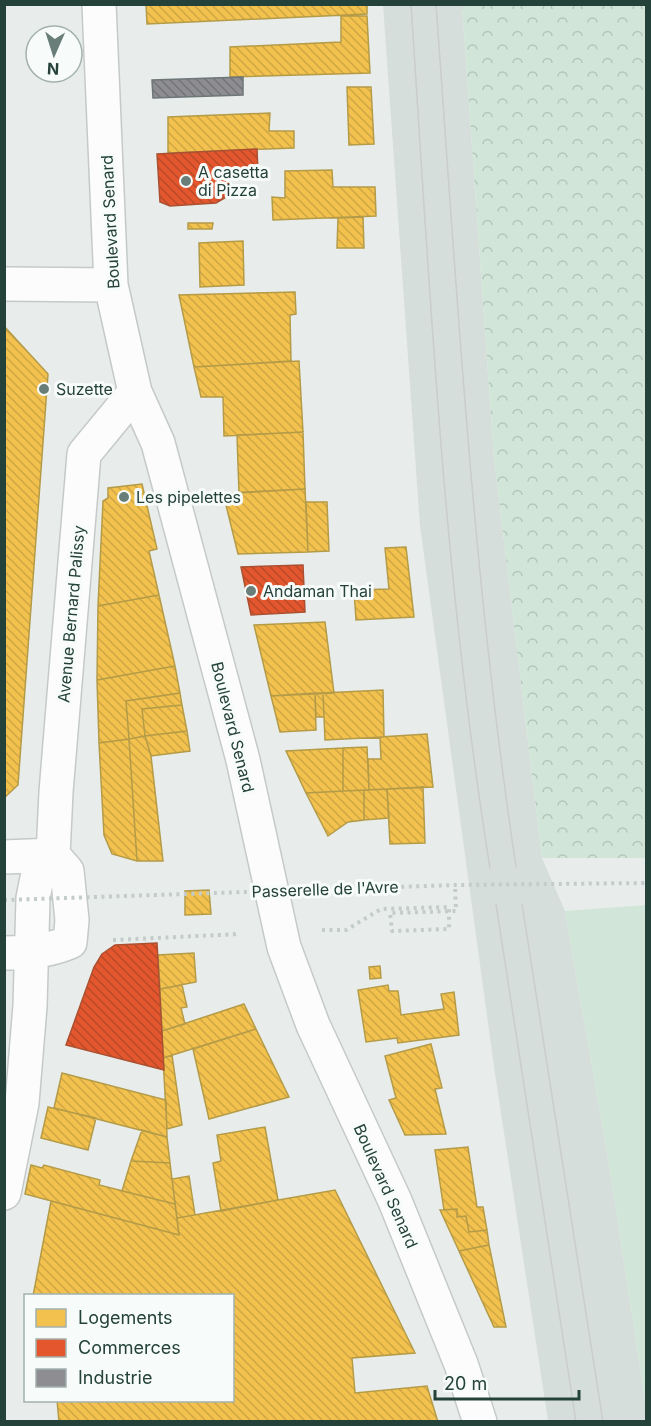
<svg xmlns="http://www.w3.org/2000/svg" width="651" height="1426" font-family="Inter,sans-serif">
	<defs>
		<pattern id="forest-crowns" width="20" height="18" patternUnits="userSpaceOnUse" patternTransform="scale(1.5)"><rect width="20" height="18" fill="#d1e6d8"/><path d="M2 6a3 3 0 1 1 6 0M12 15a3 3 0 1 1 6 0" fill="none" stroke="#b3c6ba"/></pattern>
		<pattern id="homes-back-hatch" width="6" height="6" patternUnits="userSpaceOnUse" patternTransform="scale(1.5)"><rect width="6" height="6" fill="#f2c14e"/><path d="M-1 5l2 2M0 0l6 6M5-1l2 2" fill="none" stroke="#cfa745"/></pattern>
		<pattern id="shops-back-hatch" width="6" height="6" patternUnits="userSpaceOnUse" patternTransform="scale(1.5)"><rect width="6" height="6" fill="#e4572e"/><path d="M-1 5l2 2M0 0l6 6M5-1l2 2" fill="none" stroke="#b94a28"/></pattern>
		<pattern id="industry-back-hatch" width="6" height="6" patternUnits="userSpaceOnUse" patternTransform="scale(1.5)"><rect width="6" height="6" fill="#8d8d92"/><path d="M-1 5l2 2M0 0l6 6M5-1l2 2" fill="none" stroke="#737578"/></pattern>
	</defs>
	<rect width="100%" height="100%" fill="#e8edeb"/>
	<!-- built -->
	<path fill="#d6dedb" d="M383,5H462L494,458L542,858L565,911L609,1164L646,1406V1421H548L494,1067L420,526Z"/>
	<!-- green -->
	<path fill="#d1e6d8" d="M646,905V1406L609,1164L565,911Z"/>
	<!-- forest -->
	<path fill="url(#forest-crowns)" d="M462,5H646V858H542L494,458Z"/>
	<!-- homes -->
	<path fill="url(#homes-back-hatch)" stroke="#b49b48" stroke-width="1.5" d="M146,4H367V14L147,24Z
		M341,16H367L370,73L230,77V47L341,42Z
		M347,87H371L374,144L349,145Z
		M270,113L269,131H294V148L168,153V117Z
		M332,170L333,187H375L376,216L273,220L272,197L285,198V171Z
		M363,217L364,248H337L338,218Z
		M188,223H213L212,229H188Z
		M243,241L244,285L200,287L199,243Z
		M295,292L296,314L290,315L291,361L194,367L179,295Z
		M4,326L48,374L18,785L4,798Z
		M299,361L303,432L224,436L223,397H201L194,367Z
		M303,432L305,489L239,493L237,435Z
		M142,484L157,549L149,551L159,595L98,606L103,501L108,498V488Z
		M305,489L308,552L238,554L223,493Z
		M306,502H327L329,551L308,552Z
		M406,547L414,617L356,620L354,590L389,589L385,548Z
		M159,595L175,666L97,680L98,606Z
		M325,622L334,693L271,696L254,625Z
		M175,666L180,693L126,701L129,739L99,743L97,680Z
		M383,690L384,737L325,740L323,693Z
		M180,693L182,705L142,709L145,736L129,739L126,701Z
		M315,693L316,730L280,732L271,696Z
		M315,693H323L324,717H316Z
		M182,705L187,731L145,736L142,709Z
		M187,731L190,751L151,756L145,736Z
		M427,734L433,787L369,790L368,759H381L380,737Z
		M145,736L151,756L163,861H137L129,739Z
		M129,739L137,861L112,854L104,835L99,743Z
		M367,747L369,790L343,791V748Z
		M343,748V791L306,793L286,751Z
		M423,787L425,843L390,844L387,789Z
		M387,789L389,818L364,820V790Z
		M364,790V820L348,822L328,836L306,793Z
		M209,890L211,914L185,915V891Z
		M194,953L196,982L160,989L158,955Z
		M380,966L381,978L370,979L369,967Z
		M182,985L187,1007L181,1008L185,1024L162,1031L160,989Z
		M388,985L389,991H398L401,1015L444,1009L441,994L454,992L459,1035L398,1043L397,1038L366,1042L358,990Z
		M244,1004L256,1029L163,1058L162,1031Z
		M256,1029L289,1097L209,1119L193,1049Z
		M431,1044L442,1088L435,1089L446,1134L405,1135L389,1100L396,1098L385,1056Z
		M172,1055L182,1125L167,1129L163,1058Z
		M62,1073L166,1100L167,1137L54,1108Z
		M48,1107L96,1118L88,1150L41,1138Z
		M265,1127L278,1200L221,1211L213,1163L221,1161L217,1135Z
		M142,1130L167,1137L170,1163L131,1161Z
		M468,1147L477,1207H483L487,1230L469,1232L466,1216L457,1217V1209L444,1210L435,1150Z
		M131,1161L170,1163L175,1204L122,1191Z
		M31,1165L42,1168L44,1165L100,1180L99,1185L175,1204L179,1235L25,1194Z
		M189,1176L195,1215L177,1218L172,1179Z
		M335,1190L415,1353L352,1358L355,1393L427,1386L438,1422H59L57,1400H232V1296H33L51,1201L179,1235L177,1218Z
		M457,1209V1217L466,1216L469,1232L487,1230L489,1245L459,1251L440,1210Z
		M489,1245L506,1327H494L459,1251Z"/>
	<!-- shops -->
	<path fill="url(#shops-back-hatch)" stroke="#aa5132" stroke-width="1.5" d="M257,149L258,173L229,175L228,196L216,203L170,206L160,202L157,154Z
		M303,565L305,612L251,615L241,567Z
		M157,943L164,1070L66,1045L94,967L102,954L115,945Z"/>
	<!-- industry -->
	<path fill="url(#industry-back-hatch)" stroke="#6e7678" stroke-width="1.5" d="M243,77V95L153,98L152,80Z"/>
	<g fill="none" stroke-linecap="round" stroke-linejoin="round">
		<!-- street casing -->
		<g stroke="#c5cac8" stroke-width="36">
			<path id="street" d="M99,4L111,285L135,392L158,443L243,760L284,947L313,1025L395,1201L461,1364L480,1422
				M4,284L111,285
				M4,857L53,855L56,792L84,454L135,392
				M4,953C28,953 48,951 70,942L72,920L67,871L53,855L37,878L33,898L30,1006L22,1103L4,1193"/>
		</g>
		<!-- path -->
		<path stroke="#c3ccca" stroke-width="4" stroke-dasharray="3 4.5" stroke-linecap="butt" d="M322,930H346L381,909L449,907V929L392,931L390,913L456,911L455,885
			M113,940L240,934"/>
		<!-- street -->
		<use href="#street" stroke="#fcfcfc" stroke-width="33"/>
		<!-- tram -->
		<path stroke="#c9cdcc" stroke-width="1.5" d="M411,4C430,292 444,583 490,868
			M436,4C457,292 473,581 516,867
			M496,904L576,1422
			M522,904L603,1422"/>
		<!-- path-bridge -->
		<path stroke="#c3ccca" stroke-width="4" stroke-dasharray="3 4.5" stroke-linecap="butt" d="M4,900L455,885L646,883"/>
	</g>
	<!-- markers -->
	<g fill="#697e78" stroke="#f7fbf9" stroke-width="2">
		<circle cx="186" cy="181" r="6"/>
		<circle cx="44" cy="389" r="6"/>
		<circle cx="124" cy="497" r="6"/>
		<circle cx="251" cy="591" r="6"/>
	</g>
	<g text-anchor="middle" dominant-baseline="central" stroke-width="6" stroke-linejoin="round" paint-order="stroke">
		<!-- poi labels -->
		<g font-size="16" fill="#24423a" stroke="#f7fbf9" text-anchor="start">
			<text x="198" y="172">A casetta<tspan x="198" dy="18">di Pizza</tspan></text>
			<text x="56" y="389">Suzette</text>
			<text x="136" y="497">Les pipelettes</text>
			<text x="263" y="591">Andaman Thai</text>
		</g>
		<!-- street labels -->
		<g font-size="16" fill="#24423a" stroke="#f7fbf9">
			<text transform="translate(110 222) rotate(-93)">Boulevard Senard</text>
			<text transform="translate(71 614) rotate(-85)">Avenue Bernard Palissy</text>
			<text transform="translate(233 727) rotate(76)">Boulevard Senard</text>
			<text transform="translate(325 889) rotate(-2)">Passerelle de l'Avre</text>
			<text transform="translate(386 1186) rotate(66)">Boulevard Senard</text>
		</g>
	</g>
	<!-- border -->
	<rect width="651" height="1426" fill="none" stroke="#24423a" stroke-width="12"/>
	<!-- legend -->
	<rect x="24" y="1294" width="210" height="108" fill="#f7fbf9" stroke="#a3b1ad" stroke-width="1.5"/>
	<rect x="36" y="1309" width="30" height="18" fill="#f2c14e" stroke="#a3b1ad" stroke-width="1.5"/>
	<text x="78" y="1324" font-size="18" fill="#24423a">Logements</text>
	<rect x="36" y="1339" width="30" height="18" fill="#e4572e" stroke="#a3b1ad" stroke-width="1.5"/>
	<text x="78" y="1354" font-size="18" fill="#24423a">Commerces</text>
	<rect x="36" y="1369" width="30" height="18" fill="#8d8d92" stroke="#a3b1ad" stroke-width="1.5"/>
	<text x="78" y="1384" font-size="18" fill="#24423a">Industrie</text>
	<!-- north arrow -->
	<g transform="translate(54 54) rotate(183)"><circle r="28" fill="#f7fbf9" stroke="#a3b1ad" stroke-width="1.5"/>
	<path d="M0-4.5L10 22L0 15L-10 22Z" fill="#697e78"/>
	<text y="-9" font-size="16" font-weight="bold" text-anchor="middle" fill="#24423a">N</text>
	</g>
	<!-- scale -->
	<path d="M435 1390v9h144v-9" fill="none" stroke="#24423a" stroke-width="3"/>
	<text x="444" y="1390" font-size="18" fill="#24423a" stroke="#f7fbf9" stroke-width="4.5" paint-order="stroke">20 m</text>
</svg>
